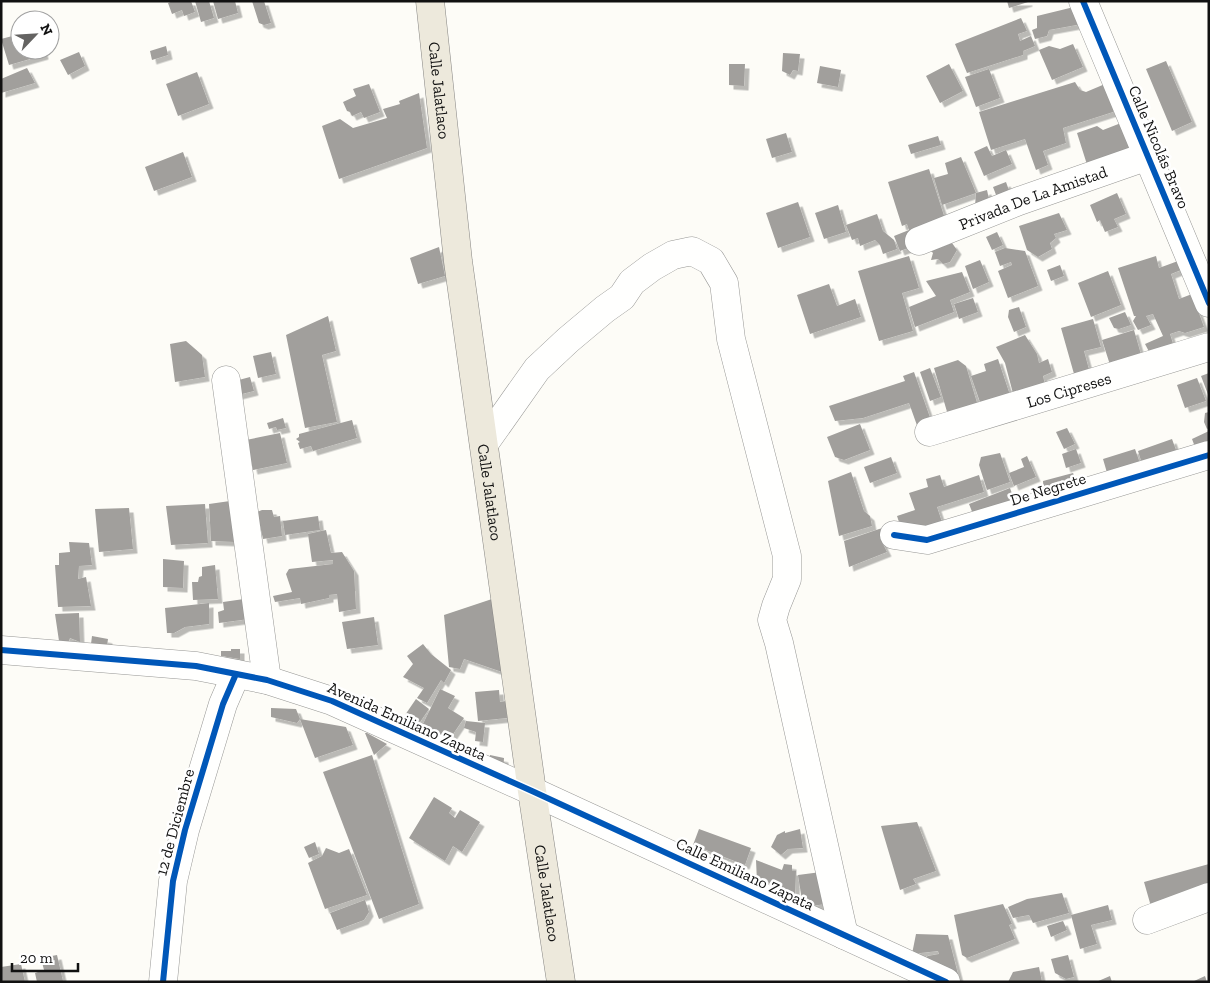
<svg xmlns="http://www.w3.org/2000/svg" width="1210" height="983" font-family="'Zilla Slab',serif">
	<defs>
		<filter id="shadow"><feDropShadow dx="4.5" dy="4.5" stdDeviation="0" flood-color="#0004"/></filter>
	</defs>
	<rect width="100%" height="100%" fill="#fdfcf7"/>
	<!-- building -->
	<path fill="#a19f9c" filter="url(#shadow)" d="M173,1H191L195,12L184,16L182,10L172,14L168,3Z
		M195,1H209L214,18L201,22Z
		M213,1H235L238,13L218,19Z
		M252,1H264L271,23L264,25L259,23Z
		M1007,1H1028V2L1009,8Z
		M1078,6L1082,24L1049,30L1047,36L1035,39L1032,30L1037,28V16Z
		M1021,18L1027,31L1018,34L1020,41L1031,36L1035,46L1023,51V55L967,73L955,44Z
		M20,34V50H43L44,55L9,65L1,39Z
		M1073,44L1083,67L1052,80L1039,50L1049,46L1060,49Z
		M166,46L168,55L152,60L150,51Z
		M79,52L85,66L68,75L60,60Z
		M783,53L800,54L798,71L793,70L790,75L782,71Z
		M1166,61L1192,122L1172,131L1146,69Z
		M729,64H745L744,86L729,85Z
		M949,64L963,91L940,103L926,76Z
		M820,66L841,70L838,87L817,83Z
		M27,68L35,83L1,93V79Z
		M989,69L1000,98L976,107L965,77Z
		M197,72L209,104L178,116L166,84Z
		M1075,82L1080,90L1086,92L1105,84L1114,107L1113,112L1063,128L1066,143L1043,151L1048,165L1036,170L1025,139L991,150L979,112Z
		M369,84L380,112L364,118L361,112L352,116L350,112L347,111L343,102L356,96L353,89Z
		M419,93L427,148L339,179L322,126L340,119L353,128L387,118L383,109L400,104L399,101Z
		M1121,123L1134,156L1090,174L1077,133L1097,126L1103,130Z
		M786,133L792,152L772,158L766,139Z
		M938,136L941,145L911,154L908,145Z
		M987,146L992,156L1006,150L1012,164L984,176L974,152Z
		M183,152L192,177L154,191L145,167Z
		M961,157L976,193L987,190L990,204L975,206L976,193L942,205L934,178L948,174L945,163Z
		M929,169L946,222L916,245L900,251L894,236L909,230L907,224L902,226L888,182Z
		M1006,182L1011,196L998,200L993,187Z
		M1117,193L1126,214L1114,219L1118,227L1105,232L1100,220L1097,222L1090,205Z
		M798,202L810,237L778,248L766,213Z
		M838,205L846,232L824,239L815,213Z
		M1059,213L1067,230L1054,234L1056,238L1050,243L1052,249L1038,257L1027,250L1019,226Z
		M877,214L883,231L894,240L897,249L883,254L880,245L875,240L860,246L858,238L852,240L846,225Z
		M997,232L1003,245L992,250L986,237Z
		M952,243L957,250L950,262L943,264L938,259L931,260L933,253L931,251Z
		M439,247L445,276L418,284L410,258Z
		M1005,248L1025,251L1038,286L1008,298L998,271L1012,265L1011,262L1000,266L995,252Z
		M909,256L919,288L902,293L913,331L879,341L858,271Z
		M1156,256L1159,268L1178,261L1181,270L1171,274L1179,299L1192,294L1204,327L1185,333L1179,331L1170,334L1176,353L1154,361L1145,344L1163,336L1153,314L1146,316L1151,325L1138,330L1133,321L1136,316H1134L1118,268Z
		M980,260L989,282L973,289L965,266Z
		M1060,265L1064,276L1051,281L1047,270Z
		M1108,271L1121,305L1091,317L1078,283Z
		M962,272L970,292L950,300L954,312L915,327L909,307L936,296L926,281Z
		M829,284L837,306L855,299L861,317L810,334L797,295Z
		M973,298L978,312L959,319L954,304Z
		M1019,307L1026,327L1014,332L1008,317L1009,310Z
		M1125,312L1131,325L1119,329L1114,328L1109,318Z
		M328,316L336,351L322,355L337,422L305,428L286,335Z
		M1093,319L1101,347L1084,351L1091,377L1076,381L1061,328Z
		M1134,330L1144,365L1113,374L1102,340Z
		M1025,335L1037,354L1039,363L1048,359L1052,372L1043,376L1046,389L1015,401L1005,363L996,347Z
		M186,341L202,355L205,377L175,382L170,344Z
		M271,352L276,374L258,378L253,356Z
		M998,359L1012,401L983,411L971,376L986,371L984,364Z
		M958,360L966,366L978,406L948,415L934,368Z
		M930,368L941,397L930,401L920,372Z
		M914,372L933,426L919,431L909,403L863,418L835,421L829,406L905,381L903,376Z
		M1209,373V397L1201,376Z
		M250,377L254,391L238,395L235,381Z
		M1197,378L1206,401L1185,408L1177,385Z
		M1209,412V428L1207,429L1204,422L1205,413Z
		M283,418L286,428L277,430L276,427L269,429L267,423Z
		M352,420L357,438L313,451L311,446L300,449L298,443L300,442L296,439L299,437V434Z
		M860,424L870,450L844,460L835,457L827,437Z
		M1067,428L1075,444L1064,449L1056,432Z
		M1209,431V452L1198,455L1192,439Z
		M280,433L287,463L253,470L246,440Z
		M1172,439L1180,461L1145,473L1138,451Z
		M1076,449L1081,463L1066,468L1062,454Z
		M1135,449L1143,472L1110,483L1103,459Z
		M1000,453L1010,482L987,490L979,465L981,457Z
		M1027,456L1036,477L1014,486L1009,473L1024,467L1021,459Z
		M891,457L897,473L870,483L864,467Z
		M851,472L864,511L870,516L872,526L839,536L828,481Z
		M1073,473L1081,490L1044,497L1043,481Z
		M940,475L944,487L979,475L984,492L937,507L943,525L928,531L899,522L897,516L915,510L909,493L928,487L926,479Z
		M1010,488L1015,502L975,519L969,504Z
		M230,501L235,542L211,541L209,504Z
		M205,504L208,543L171,545L166,506Z
		M129,508L133,549L99,552L95,509Z
		M262,510H272L274,517L280,516L282,536L263,539L257,512Z
		M318,516L320,530L285,535L283,521Z
		M885,527L891,541L883,544L887,552L849,567L844,541Z
		M326,530L331,553L342,552L354,571L356,609L339,612L337,594L329,595V598L301,604L300,598L275,602L273,596L292,592L286,574L289,569L333,564V560L312,562L308,534Z
		M69,542L89,543L92,565L79,566L78,579L86,577L91,606L58,607L55,565H59V553L70,552Z
		M163,559L184,561L183,588L163,587Z
		M215,565L218,599L193,600L192,582H198L199,577L202,576V567Z
		M495,598L508,674L464,659L460,669L449,667L444,615Z
		M244,599L249,619L219,623L218,612L224,610L223,602Z
		M209,603V624L185,627L174,633H167L165,608Z
		M79,613L80,642L70,638L68,643L59,641L55,614Z
		M374,617L378,645L347,649L342,622Z
		M92,636L108,639L107,646L91,644Z
		M423,644L431,654L451,670L444,683L441,680L427,703L417,698L424,688L403,677L413,664L407,656Z
		M231,649H240V659L221,656V651H231Z
		M440,689L455,696L448,708L464,718L449,740L423,724Z
		M499,690L500,702L506,701L507,718L478,721L475,692Z
		M416,699L429,709L420,722L405,715Z
		M271,708L296,709L300,719L297,723L271,717Z
		M300,719L346,727L353,745L315,758Z
		M466,721L485,723L483,742L475,741L476,732L464,728Z
		M365,733H367L387,744L374,755Z
		M372,755L419,904L379,919L323,772Z
		M490,755L504,758L503,774L489,761Z
		M434,797L452,808L449,813L455,818L460,810L480,822L462,852L453,846L445,861L409,838Z
		M917,822L936,871L913,879L916,884L900,890L881,826Z
		M699,829L751,848L745,865L693,845Z
		M800,829L803,848L788,849L781,855L771,847L777,835L785,831V833Z
		M315,842L319,854L309,858L304,847Z
		M326,848L339,853L349,849L367,895L325,909L308,863L322,856Z
		M756,860L782,870L784,864L792,865V871H796L795,896L757,882Z
		M1209,864V889L1152,910L1144,882Z
		M821,872L826,904L803,907L798,875Z
		M1062,893L1069,913L1033,923L1029,915L1013,918L1008,907L1027,899Z
		M365,900L369,912L364,920L337,930L330,913Z
		M1003,904L1012,924L1009,925L1015,939L967,958L962,955L954,915Z
		M1108,905L1112,920L1091,925L1097,944L1080,949L1071,915Z
		M1063,921L1067,930L1051,937L1047,926Z
		M916,934L948,935L959,978L920,961L928,956L939,954L938,951L912,954Z
		M57,955L63,981L37,982L35,973L44,970L41,958Z
		M1068,955L1074,977L1066,979L1055,973L1051,959Z
		M21,964L25,982H1V967Z
		M1039,967L1042,982H1008L1013,972Z
		M1110,976L1112,982H1096Z
		M1205,976L1207,982H1192Z"/>
	<g fill="none" stroke-linecap="round" stroke-linejoin="round">
		<!-- minor casing -->
		<g stroke="#979795" stroke-width="29">
			<g id="minor">
				<path d="M1083,1L1209,303"/>
				<path id="s1" d="M919,241L1019,201L1148,156"/>
				<path d="M226,380L267,680"/>
				<path id="s2" d="M929,432L1209,347"/>
				<path d="M484,444L537,369L568,340L605,309L622,297L632,282L652,267L673,255L692,251L711,261L724,283L731,339L787,556V579L776,606L772,620L779,643L844,935"/>
				<path d="M894,535L927,540L1209,455"/>
				<path d="M1,650L196,666L267,680L332,701L532,791L946,982"/>
				<path d="M1147,920L1209,897"/>
				<path d="M163,982L173,881L185,830L223,704L236,674"/>
			</g>
		</g>
		<!-- major casing -->
		<g stroke="#858482" stroke-width="29">
			<g id="major">
				<path id="s3" d="M430,1L458,261L532,791L561,982"/>
			</g>
		</g>
		<!-- minor -->
		<use href="#minor" stroke="#fffffe" stroke-width="28"/>
		<!-- major -->
		<use href="#major" stroke="#ede9dc" stroke-width="28"/>
		<!-- cycleway casing -->
		<g stroke="#fff" stroke-width="9">
			<path id="cycleway" d="M1083,1L1209,303
				M894,535L927,540L1209,455
				M1,650L196,666L267,680L332,701L532,791L946,982
				M163,982L173,881L185,830L223,704L236,674"/>
		</g>
		<!-- cycleway -->
		<use href="#cycleway" stroke="#0057b8" stroke-width="6"/>
	</g>
	<g text-anchor="middle" dominant-baseline="central" stroke-width="5" stroke-linejoin="round" paint-order="stroke">
		<!-- street labels -->
		<g font-size="16" fill="#111" stroke="#fff">
			<text stroke="none"><textPath href="#s3" startOffset="90">Calle Jalatlaco</textPath></text>
			<text transform="translate(1159 147) rotate(67)">Calle Nicolás Bravo</text>
			<text stroke="none"><textPath href="#s1" startOffset="122">Privada De La Amistad</textPath></text>
			<text stroke="none"><textPath href="#s2" startOffset="146">Los Cipreses</textPath></text>
			<text transform="translate(1048 489) rotate(-17)">De Negrete</text>
			<text stroke="none"><textPath href="#s3" startOffset="495">Calle Jalatlaco</textPath></text>
			<text transform="translate(407 721) rotate(24)">Avenida Emiliano Zapata</text>
			<text transform="translate(175 822) rotate(-75)">12 de Diciembre</text>
			<text transform="translate(745 874) rotate(25)">Calle Emiliano Zapata</text>
			<text stroke="none"><textPath href="#s3" startOffset="900">Calle Jalatlaco</textPath></text>
		</g>
	</g>
	<!-- border -->
	<rect width="1210" height="983" fill="none" stroke="#111111" stroke-width="5"/>
	<!-- north arrow -->
	<g transform="translate(35 35) rotate(65)"><circle r="24" fill="#ffffff" stroke="#a0a0a0"/>
	<path d="M0-4L9 19L0 12L-9 19Z" fill="#646362"/>
	<text y="-8" font-size="14" font-weight="bold" text-anchor="middle" fill="#111111">N</text>
	</g>
	<!-- scale -->
	<path d="M12 963v8h66v-8" fill="none" stroke="#111111" stroke-width="2.5"/>
	<text x="20" y="963" font-size="15" fill="#111111" stroke="#ffffff" stroke-width="4" paint-order="stroke">20 m</text>
</svg>
